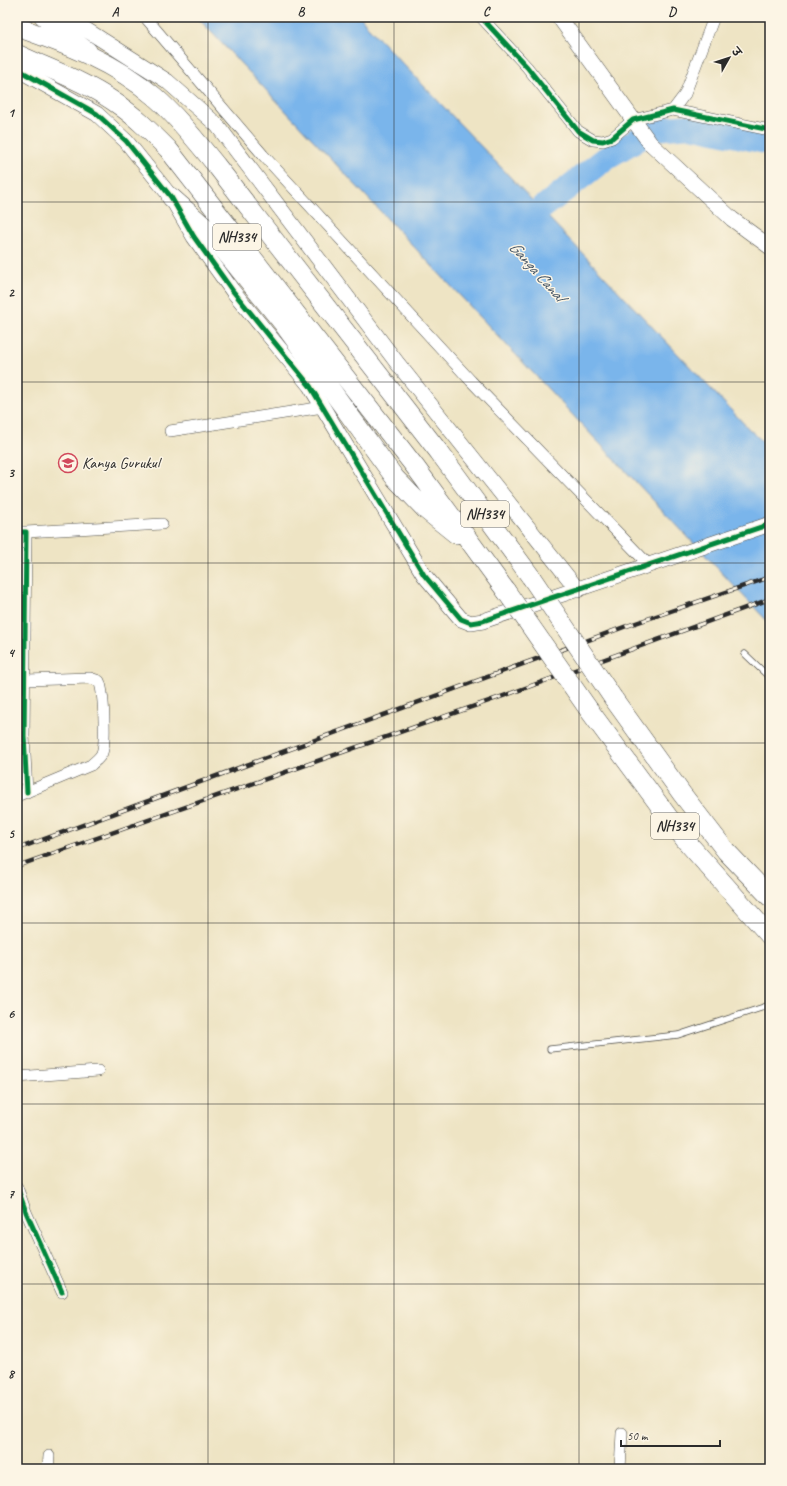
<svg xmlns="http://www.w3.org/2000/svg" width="787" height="1486" font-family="Caveat,'Playpen Sans Deva',sans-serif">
	<rect width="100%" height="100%" fill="#fcf5e5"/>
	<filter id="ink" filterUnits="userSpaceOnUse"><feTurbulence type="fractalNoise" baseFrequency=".025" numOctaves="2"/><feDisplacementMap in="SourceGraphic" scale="8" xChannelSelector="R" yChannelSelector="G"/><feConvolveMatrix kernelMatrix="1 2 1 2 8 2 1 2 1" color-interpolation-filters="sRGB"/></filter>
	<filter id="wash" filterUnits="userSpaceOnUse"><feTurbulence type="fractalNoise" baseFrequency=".012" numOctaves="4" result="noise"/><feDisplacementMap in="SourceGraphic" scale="16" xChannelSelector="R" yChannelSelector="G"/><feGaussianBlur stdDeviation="0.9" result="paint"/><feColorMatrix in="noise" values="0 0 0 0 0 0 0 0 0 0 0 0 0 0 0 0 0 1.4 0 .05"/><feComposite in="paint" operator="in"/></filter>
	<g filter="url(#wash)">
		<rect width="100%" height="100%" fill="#eee4c4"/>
		<!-- water -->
		<path fill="#7ab5eb" stroke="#52708b" d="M197,17H361L367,26L749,429L770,448V624Z"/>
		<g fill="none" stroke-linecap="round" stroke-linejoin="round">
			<!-- river -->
			<path stroke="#7ab5eb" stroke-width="24" d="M515,229L606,158L655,129L691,126L770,143"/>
		</g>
	</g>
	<g filter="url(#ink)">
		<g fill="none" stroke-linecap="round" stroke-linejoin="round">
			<!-- lane casing -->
			<g stroke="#484742" stroke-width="7">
				<path id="lane" d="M745,654L770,678
					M550,1049L678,1035L770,1005"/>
			</g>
			<!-- street casing -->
			<g stroke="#484742" stroke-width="12">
				<path id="street" d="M145,17L263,155L471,381L648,564
					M481,17L527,67L578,131L593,140L603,141L612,138L633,120L673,110L770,130
					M673,110L685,94L714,17
					M170,431L323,407
					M17,532H26L24,736L27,792
					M26,532L162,524
					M17,796L91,765C95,761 100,758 102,753C106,743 104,691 99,681L90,678L26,680
					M17,1077L98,1071
					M17,1187L26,1212L62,1292
					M48,1469L49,1456
					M620,1469L622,1433"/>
			</g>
			<!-- secondary casing -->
			<g stroke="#484742" stroke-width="16">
				<path id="secondary" d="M42,17L89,50
					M66,17L167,81L217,125L398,364L578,590
					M559,17L650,143L732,219L770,247
					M17,69L97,114L126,141L171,197L194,237L232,290L310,386L424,575L461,619L471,623L483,621L770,524"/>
			</g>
			<!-- highway casing -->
			<g stroke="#484742" stroke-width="20">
				<path id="highway" d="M17,27C66,44 116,63 155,97C178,117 197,142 216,165L439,452L531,577
					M17,54C49,69 84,81 113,101C134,115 151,132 168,149L416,468L506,591
					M171,197L206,228L282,322L395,478L426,510L456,534
					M613,698L682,794L726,851L770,897
					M589,710L686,841L770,936"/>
			</g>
			<!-- lane -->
			<use href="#lane" stroke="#fff" stroke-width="5.5"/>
			<!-- street -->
			<use href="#street" stroke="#fff" stroke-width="11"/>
			<!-- secondary -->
			<use href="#secondary" stroke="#fff" stroke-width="15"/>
			<!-- highway -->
			<use href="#highway" stroke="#fff" stroke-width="19"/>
			<!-- rail casing -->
			<g stroke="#2b2b2b" stroke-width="4.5">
				<path id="rail" d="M17,849L624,627L770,577
					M17,866L506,695L770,599"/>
			</g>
			<!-- rail -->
			<use href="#rail" stroke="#fcf5e5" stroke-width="3" stroke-dasharray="9" stroke-linecap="butt"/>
			<!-- highway-bridge casing -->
			<g stroke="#484742" stroke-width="20" stroke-linecap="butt">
				<path id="highway-bridge" d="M531,577L613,698
					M506,591L589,710"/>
			</g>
			<!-- highway-bridge -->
			<use href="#highway-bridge" stroke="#fff" stroke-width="19"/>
			<!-- cycleway casing -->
			<g stroke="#fcf5e5" stroke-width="8">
				<path id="cycleway" d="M481,17L527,67L578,131L593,140L603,141L612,138L633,120L673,110L770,130
					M17,69L97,114L126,141L171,197L194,237L232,290L310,386L424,575L461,619L471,623L483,621L770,524
					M17,532H26L24,736L27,792
					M17,1187L26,1212L62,1292"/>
			</g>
			<!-- cycleway -->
			<use href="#cycleway" stroke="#00873e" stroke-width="5"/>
		</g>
	</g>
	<!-- grid -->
	<path fill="none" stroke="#2b2b2b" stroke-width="1" stroke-opacity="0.55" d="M208,17V1469M394,17V1469M579,17V1469M17,202H770M17,382H770M17,563H770M17,743H770M17,923H770M17,1104H770M17,1284H770"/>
	<!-- icons -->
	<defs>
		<g id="university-ring" transform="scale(1)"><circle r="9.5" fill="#fcf5e5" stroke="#d1495b" stroke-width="1.5"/><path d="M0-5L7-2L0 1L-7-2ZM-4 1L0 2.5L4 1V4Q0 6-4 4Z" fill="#d1495b"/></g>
	</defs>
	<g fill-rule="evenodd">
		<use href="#university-ring" x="68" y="463"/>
	</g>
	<g text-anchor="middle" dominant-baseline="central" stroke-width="3" stroke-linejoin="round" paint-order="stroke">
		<!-- shield labels -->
		<g fill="#fcf5e5" stroke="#6a6863" stroke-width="1">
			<rect x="213" y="224" width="48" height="26" rx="3"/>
			<rect x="461" y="501" width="48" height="26" rx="3"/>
			<rect x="651" y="813" width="48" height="26" rx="3"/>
		</g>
		<g font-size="15" font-weight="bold" fill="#2b2b2b">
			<text x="237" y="237">NH334</text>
			<text x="485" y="514">NH334</text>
			<text x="675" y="826">NH334</text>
		</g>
		<!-- poi labels -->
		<g font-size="16" fill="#2b2b2b" stroke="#fcf5e5" text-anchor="start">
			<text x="82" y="463">Kanya Gurukul</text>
		</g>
		<!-- water labels -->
		<g font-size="17" font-style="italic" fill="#435465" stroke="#fcf5e5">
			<text transform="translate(537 271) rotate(48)">Ganga Canal</text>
		</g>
	</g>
	<!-- margin -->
	<rect width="787" height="1486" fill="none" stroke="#fcf5e5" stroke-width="44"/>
	<!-- north arrow -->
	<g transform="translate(729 58) rotate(51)" stroke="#fcf5e5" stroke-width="3" paint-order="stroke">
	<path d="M0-3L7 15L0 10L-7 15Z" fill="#2b2b2b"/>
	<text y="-6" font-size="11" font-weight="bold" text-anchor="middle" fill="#2b2b2b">उ</text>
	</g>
	<!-- scale -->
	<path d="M621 1440v6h99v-6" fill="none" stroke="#2b2b2b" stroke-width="2"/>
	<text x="627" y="1440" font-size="12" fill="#2b2b2b" stroke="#fcf5e5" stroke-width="3" paint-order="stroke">50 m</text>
	<rect x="22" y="22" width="743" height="1442" fill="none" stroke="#2b2b2b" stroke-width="1.5"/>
	<g font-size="13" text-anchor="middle" font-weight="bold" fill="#2b2b2b">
		<text x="115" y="16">A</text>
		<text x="301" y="16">B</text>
		<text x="486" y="16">C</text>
		<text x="672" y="16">D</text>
		<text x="11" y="117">1</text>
		<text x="11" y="297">2</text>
		<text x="11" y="477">3</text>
		<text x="11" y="657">4</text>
		<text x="11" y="838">5</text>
		<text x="11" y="1018">6</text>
		<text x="11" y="1198">7</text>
		<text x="11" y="1378">8</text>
	</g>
</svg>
